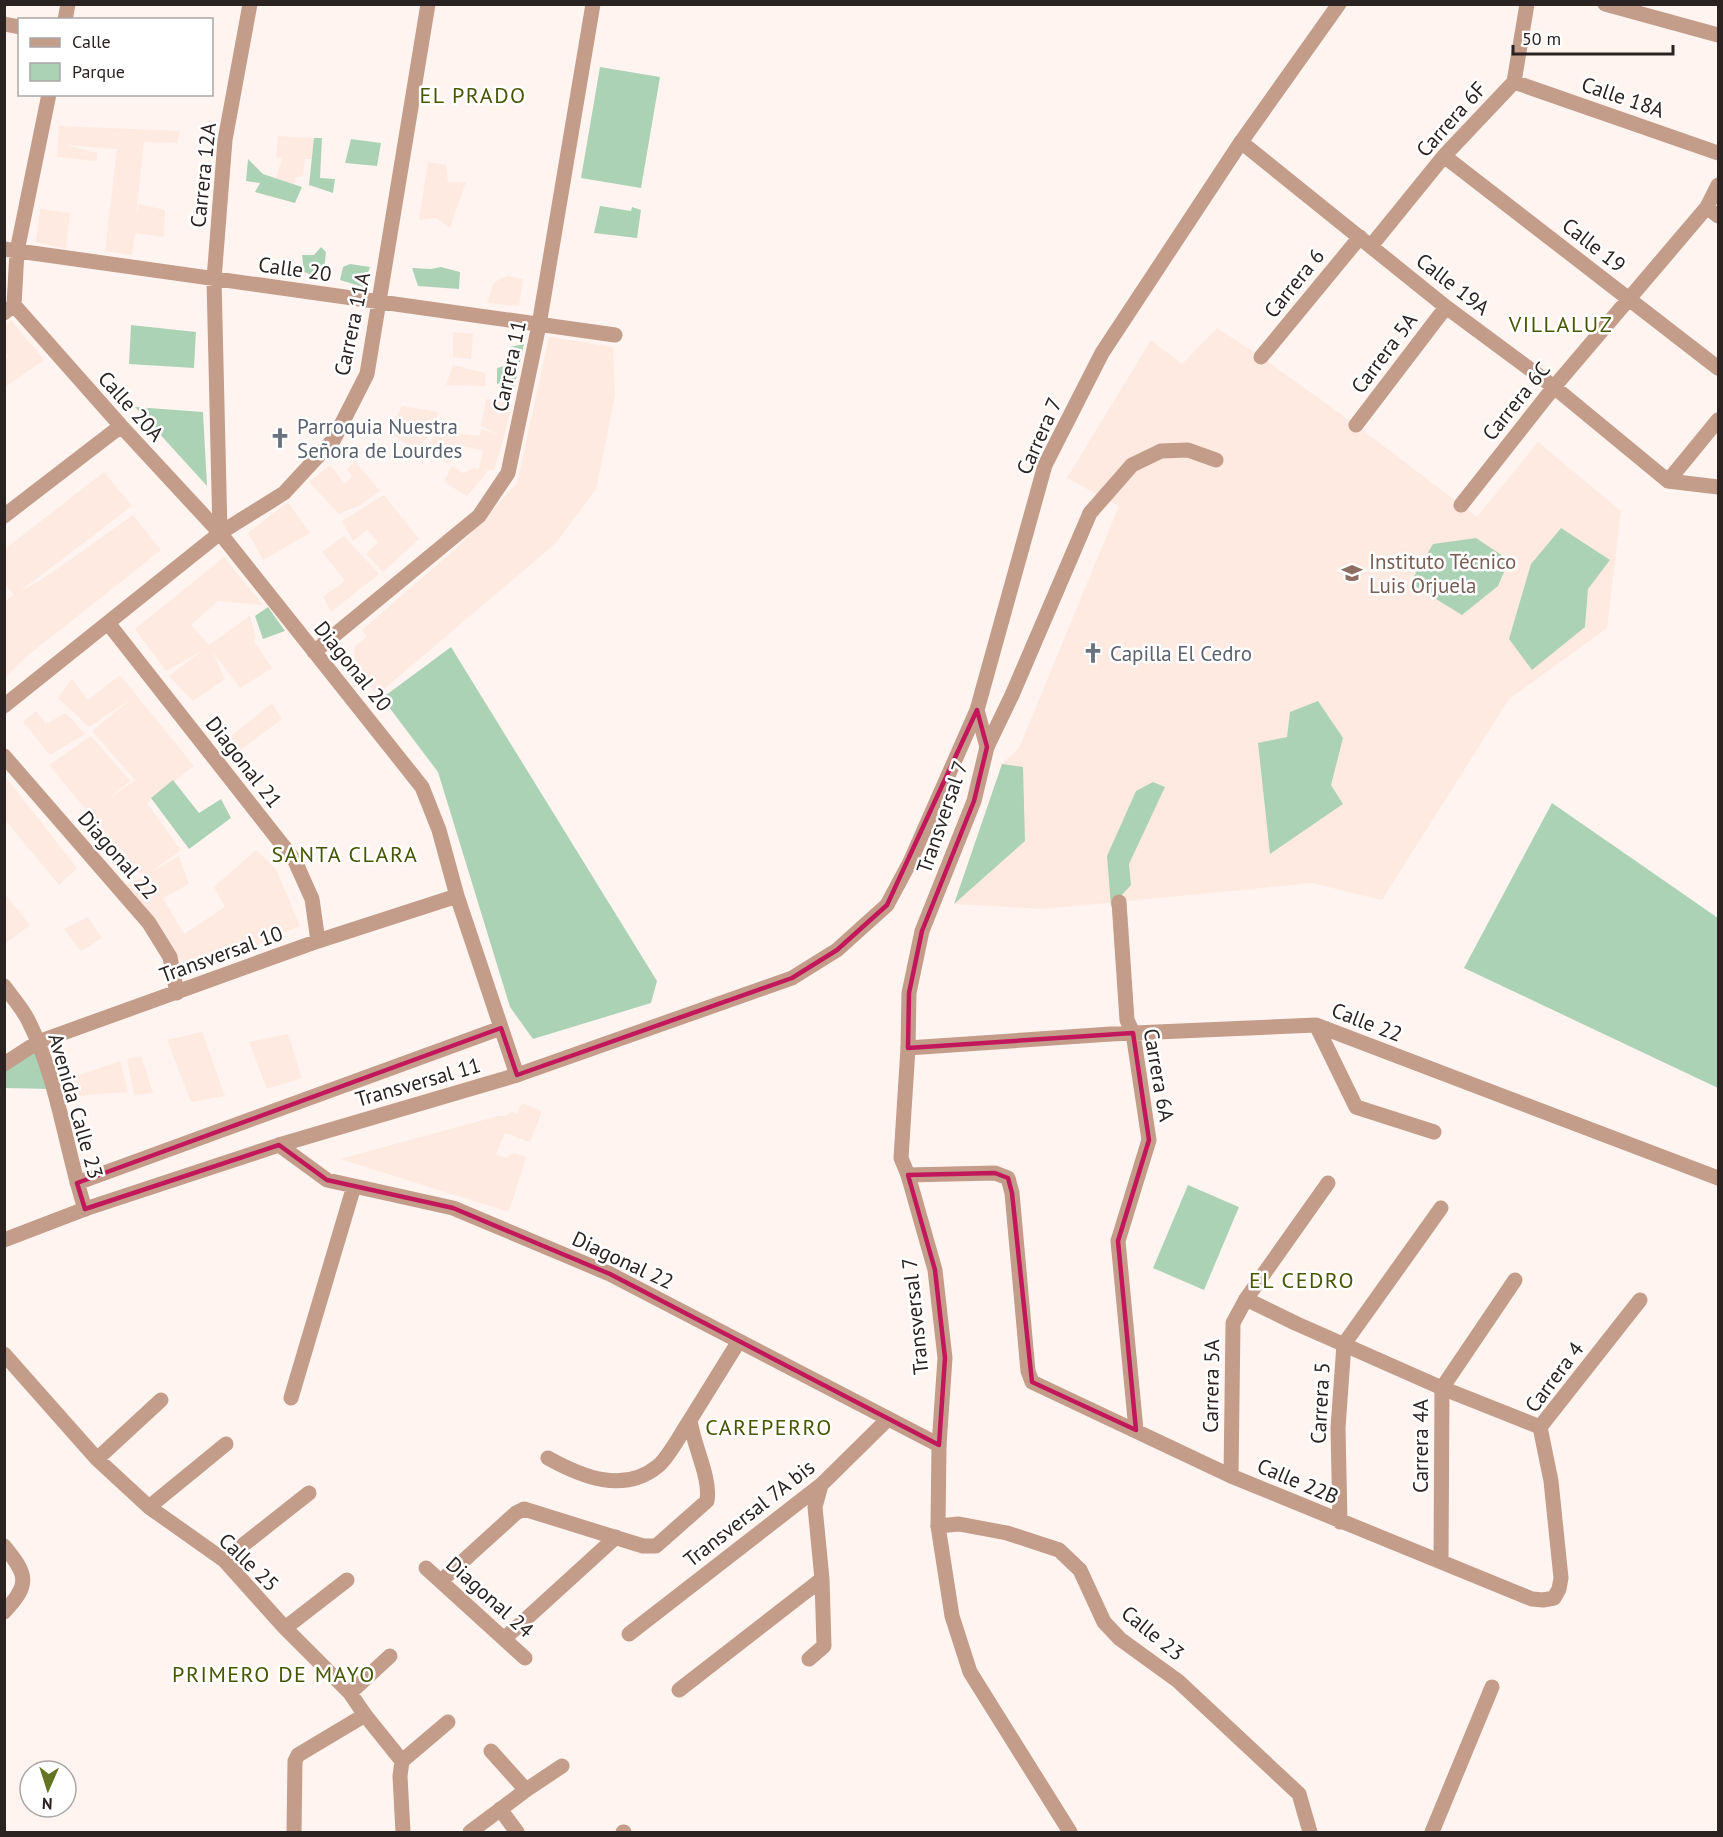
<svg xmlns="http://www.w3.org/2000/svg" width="1723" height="1837" font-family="'PT Sans',sans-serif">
	<rect width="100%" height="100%" fill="#fff4ef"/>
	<!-- built -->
	<path fill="#ffeae1" d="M59,126L180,131L177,143L144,142L136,215L139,204L165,210L164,237L135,233L132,255L105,251L117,149L66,145L97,153V161L57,157Z
		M278,136L314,138L312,159H305L303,176L296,177L294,184L276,178L282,158L276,157Z
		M428,162L446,165L448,182H466L450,228L436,218L419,220Z
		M40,209L70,213L66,249L36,242Z
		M508,276L523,279L519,306L487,303L494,282Z
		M11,320L44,360L5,387V359L8,356L5,351V326Z
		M1217,328L1261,357L1356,425L1477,517L1538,442L1621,511L1607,628L1509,699L1382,900L1312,883L1044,909L954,904L1002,764L1019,748L1119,506L1067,478L1151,340L1182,364Z
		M453,332L473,334L471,359L453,357Z
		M549,337L613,347L615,395L596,489L556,543L377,695L356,668L354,647L367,637L362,630L462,543L517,483Z
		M453,365L485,373V386L446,385Z
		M486,399L512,405L504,437L494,470H484L488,471L467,496L444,482L452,466L463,473L474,468L479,469L483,450L459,446L449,464L431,452L421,463L417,456L439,431L479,436L482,429L499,435L481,426Z
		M402,406L438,412L435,427L418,451L388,432Z
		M355,461L380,491L360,505L339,514L309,482L330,465L345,484L352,476L347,469Z
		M104,472L132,506L19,592L47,576L133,515L161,550L26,657L5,678V601L14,595L5,584V549Z
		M384,495L419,539L383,572L366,554L378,542L367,530L353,541L342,521Z
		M288,502L310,533L263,560L248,533Z
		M344,536L379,574L331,612L323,597L345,581L322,552Z
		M224,557L263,605L218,601L191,625L209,645L250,616L256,638L254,641L272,668L240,688L213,652L225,679L193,701L169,676L203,650L166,671L135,629Z
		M120,675L194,766L147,803L181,850L151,872L179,856L189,884L163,898L184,934L225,907L214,887L256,850L276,869L300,926L194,973L167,947L118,888L144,877L104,835L106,834L49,765L91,736L130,781L106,801L135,780L92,731L131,699L89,727L58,698L72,679L88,700Z
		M272,703L282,719L239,751L231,736Z
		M36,711L46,724L66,713L85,734L50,755L23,722Z
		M5,776L77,868L59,885L5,820Z
		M4,893L30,925L5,944H4Z
		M88,917L102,938L81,951L64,929Z
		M202,1032L225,1096L191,1102L167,1040Z
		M288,1034L302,1078L267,1089L249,1042Z
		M141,1056L153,1093L134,1095L127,1059Z
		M120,1061L128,1092L77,1096L73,1077Z
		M522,1103L542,1111L530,1142L505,1133L496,1154L506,1158L514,1153L526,1157L509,1212L340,1159L498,1116H505L512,1112L517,1114Z"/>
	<!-- green -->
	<path fill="#acd2b6" d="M600,67L660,77L641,188L581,178Z
		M314,138H322L320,178L335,179L333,193L309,185Z
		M351,139L381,143L377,166L345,163Z
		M248,159L263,174L302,187L295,203L255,192L260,183L246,181Z
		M600,206L631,211L632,207L641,210L637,238L594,233Z
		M321,247L326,252L323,279L304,272L302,255H314Z
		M350,264L370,267L363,287L340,280L343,267Z
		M441,267L460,272L459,289L418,286L412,268L431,269Z
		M131,325L196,332L194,368L129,364Z
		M524,344L511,400H503V382L497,384V368L508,365L507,355L510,347Z
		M135,407L203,412L207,486Z
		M1561,528L1610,560L1588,589L1585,627L1532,670L1509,639L1531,564Z
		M1476,538L1509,560L1498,586L1462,615L1410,583L1433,544Z
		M268,607L285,631L263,639L255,616Z
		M451,647L657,981L651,1003L533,1039L510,1007L438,772L382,698Z
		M1318,701L1343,738L1331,785L1343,804L1270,854L1258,743L1287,737L1290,712Z
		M1002,764L1023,767L1025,841L954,904Z
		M173,780L199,813L221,799L231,818L189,849L151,798Z
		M1153,782L1165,787L1129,864L1131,885L1111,907L1107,856L1136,791Z
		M1552,803L1718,918V1088L1464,968Z
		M38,1042L53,1089L5,1088V1064Z
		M1188,1185L1239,1207L1204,1290L1153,1268Z"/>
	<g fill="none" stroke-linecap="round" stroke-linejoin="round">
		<!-- pedestrian -->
		<path stroke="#c49c8a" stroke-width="15" d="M1246,1299L1295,1323L1442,1388L1540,1427"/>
		<!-- minor -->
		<path stroke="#c49c8a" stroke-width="15" d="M1605,4L1718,35
			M65,20L68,4
			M4,24L20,27
			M1514,82L1718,153
			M1241,142L1446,307L1554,387L1668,481
			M1444,156L1718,368
			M1707,207L1718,216
			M1371,246L1444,156L1514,82L1527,4
			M4,249L615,335
			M14,305L121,426L220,533L422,787L439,830L457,896L517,1075
			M4,313L14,305L17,251L49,94
			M1261,357L1360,237
			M1356,425L1446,307
			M1668,481L1718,420
			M1668,481L1718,487
			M1461,505L1554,387L1707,207L1718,185
			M4,516L121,426
			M220,533L214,279L225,140L250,4
			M108,623L295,861L312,899L318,941
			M314,652L479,516L508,473L539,325L593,4
			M4,706L220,533L284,493L334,439L367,374L428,4
			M987,747L1012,695L1090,513L1132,465L1161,451L1188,450L1216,460
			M4,756L149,923L170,957L177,993
			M1119,902L1127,1020L1133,1033L1149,1140L1118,1241L1136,1430
			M4,986C12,997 22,1008 28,1020C58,1079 65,1147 85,1209
			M1316,1025L1356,1107L1434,1132
			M908,1048L1111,1034L1316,1025L1718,1178
			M4,1064L38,1042L318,941L457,896
			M279,1145L327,1180L453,1208L610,1274L939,1445
			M908,1175L995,1173L1008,1178L1012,1193L1028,1371L1032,1382L1231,1476L1532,1599L1543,1600L1554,1598L1559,1589L1561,1578L1551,1481L1540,1427L1640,1300
			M77,1183L501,1028
			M4,1354L97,1459L149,1507L224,1560L285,1628L350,1693L365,1715L402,1761L400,1776L403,1832
			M291,1398L354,1186
			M548,1458C582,1477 624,1494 658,1466C669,1457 681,1433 690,1420
			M97,1459L161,1400
			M1231,1476L1233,1323L1246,1299L1328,1183
			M149,1507L226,1444
			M1340,1522L1338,1428L1344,1344L1441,1208
			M938,1526L959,1524L1007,1533L1059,1550L1080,1570L1104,1622L1120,1639L1178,1681L1299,1794L1310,1832
			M4,1546C27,1574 31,1584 4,1612
			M224,1560L309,1493
			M1441,1562L1442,1388L1515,1280
			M426,1568L525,1658
			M441,1581L516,1513L524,1509L643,1546H656L707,1501C711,1477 693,1445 690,1420L739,1341
			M285,1628L347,1580
			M629,1634L821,1485L888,1419
			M505,1638L616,1537
			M809,1659L824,1646L822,1579L815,1507L821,1485
			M679,1690L822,1579
			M350,1693L390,1656
			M491,1751L526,1790
			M402,1761L448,1722
			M500,1809L517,1832
			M294,1832L295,1761L298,1755L365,1715
			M470,1832L526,1790L562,1766
			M623,1832H624
			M1432,1832L1492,1687"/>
		<!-- tertiary -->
		<path stroke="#c49c8a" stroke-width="15" d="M977,710L987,747L974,801L922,931L909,993L908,1048L901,1158L908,1175L935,1270L945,1358L939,1445L938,1526L952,1616L970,1672L1070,1832
			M4,1240L85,1209L279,1145L517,1075L792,978L837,950L887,905L910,862L977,710L1045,465L1102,353L1241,142L1339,4"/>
	</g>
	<!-- marked area -->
	<path fill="none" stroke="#c2185b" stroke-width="4.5" stroke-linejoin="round" d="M977,710L987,747L974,801L922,931L909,993L908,1048L1133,1033L1149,1140L1118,1241L1136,1430L1032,1382L1012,1193L1008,1178L995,1173L908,1175L935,1270L945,1358L939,1445L610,1274L453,1208L327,1180L279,1145L85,1209L77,1183L501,1028L517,1075L792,978L837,950L887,905Z"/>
	<!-- icons -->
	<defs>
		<g id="church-bare" transform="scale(1.62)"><path d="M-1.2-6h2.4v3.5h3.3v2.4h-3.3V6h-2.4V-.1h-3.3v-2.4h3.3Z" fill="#6b7280" stroke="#fff" stroke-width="2.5" paint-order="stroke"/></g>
		<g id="university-bare" transform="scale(1.62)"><path d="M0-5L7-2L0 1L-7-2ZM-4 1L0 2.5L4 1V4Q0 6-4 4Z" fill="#8d6e63" stroke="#fff" stroke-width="2.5" paint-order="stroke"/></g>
	</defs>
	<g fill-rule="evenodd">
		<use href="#church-bare" x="280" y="438"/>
		<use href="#university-bare" x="1352" y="573"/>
		<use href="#church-bare" x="1093" y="653"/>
	</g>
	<g text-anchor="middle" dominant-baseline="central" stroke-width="5" stroke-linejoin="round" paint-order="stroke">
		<!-- street labels -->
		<g font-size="21" fill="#2a2321" stroke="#fff">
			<text transform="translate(1623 97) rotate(19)">Calle 18A</text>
			<text transform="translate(1451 119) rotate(-48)">Carrera 6F</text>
			<text transform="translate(203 175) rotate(-84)">Carrera 12A</text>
			<text transform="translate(1594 245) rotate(38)">Calle 19</text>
			<text transform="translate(295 269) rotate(8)">Calle 20</text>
			<text transform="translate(1294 283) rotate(-51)">Carrera 6</text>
			<text transform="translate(1453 284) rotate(38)">Calle 19A</text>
			<text transform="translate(352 324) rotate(-78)">Carrera 11A</text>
			<text transform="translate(1384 353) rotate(-53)">Carrera 5A</text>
			<text transform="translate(509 366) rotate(-78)">Carrera 11</text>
			<text transform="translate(1516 401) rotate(-51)">Carrera 6C</text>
			<text transform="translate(131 406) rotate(48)">Calle 20A</text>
			<text transform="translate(1039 436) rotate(-66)">Carrera 7</text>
			<text transform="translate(353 666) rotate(51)">Diagonal 20</text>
			<text transform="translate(244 762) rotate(52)">Diagonal 21</text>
			<text transform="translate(942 817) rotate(-71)">Transversal 7</text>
			<text transform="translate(118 855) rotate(49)">Diagonal 22</text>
			<text transform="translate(221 954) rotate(-20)">Transversal 10</text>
			<text transform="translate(1367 1022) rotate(21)">Calle 22</text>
			<text transform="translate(1159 1075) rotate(80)">Carrera 6A</text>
			<text transform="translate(418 1082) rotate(-16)">Transversal 11</text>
			<text transform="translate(76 1106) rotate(74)">Avenida Calle 23</text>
			<text transform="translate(623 1260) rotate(25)">Diagonal 22</text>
			<text transform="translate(915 1316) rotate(-96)">Transversal 7</text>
			<text transform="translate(1554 1377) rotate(-53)">Carrera 4</text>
			<text transform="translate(1211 1386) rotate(-89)">Carrera 5A</text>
			<text transform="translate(1320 1403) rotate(-87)">Carrera 5</text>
			<text transform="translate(1420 1446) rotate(-90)">Carrera 4A</text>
			<text transform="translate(1298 1481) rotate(23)">Calle 22B</text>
			<text transform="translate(749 1513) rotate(-38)">Transversal 7A bis</text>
			<text transform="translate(249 1562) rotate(44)">Calle 25</text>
			<text transform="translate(490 1597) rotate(42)">Diagonal 24</text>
			<text transform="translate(1153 1633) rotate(39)">Calle 23</text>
		</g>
		<!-- worship labels -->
		<g font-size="21" fill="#5b616d" stroke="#fff" text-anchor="start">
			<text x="297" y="426">Parroquia Nuestra<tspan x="297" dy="24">Señora de Lourdes</tspan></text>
			<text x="1110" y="653">Capilla El Cedro</text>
		</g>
		<!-- education labels -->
		<g font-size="21" fill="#785e54" stroke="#fff" text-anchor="start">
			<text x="1369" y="561">Instituto Técnico<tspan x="1369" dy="24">Luis Orjuela</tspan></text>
		</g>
		<!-- neighbourhood labels -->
		<g font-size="22" letter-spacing="1.5" fill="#475603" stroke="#fff">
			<text x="473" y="95">EL PRADO</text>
			<text x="1561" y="324">VILLALUZ</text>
			<text x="345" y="854">SANTA CLARA</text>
			<text x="1302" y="1280">EL CEDRO</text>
			<text x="769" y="1427">CAREPERRO</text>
			<text x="274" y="1674">PRIMERO DE MAYO</text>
		</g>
	</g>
	<!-- border -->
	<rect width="1723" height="1837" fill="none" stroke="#2a2321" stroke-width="12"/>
	<!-- legend -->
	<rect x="18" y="18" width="195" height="78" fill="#ffffff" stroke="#aaa7a6" stroke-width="1.5"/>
	<rect x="30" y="38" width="30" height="9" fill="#c49c8a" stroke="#aaa7a6" stroke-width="1.5"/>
	<text x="72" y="48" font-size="18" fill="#2a2321">Calle</text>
	<rect x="30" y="63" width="30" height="18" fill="#acd2b6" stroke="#aaa7a6" stroke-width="1.5"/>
	<text x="72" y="78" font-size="18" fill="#2a2321">Parque</text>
	<!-- north arrow -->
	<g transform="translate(48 1789) rotate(183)"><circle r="28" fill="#ffffff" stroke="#aaa7a6" stroke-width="1.5"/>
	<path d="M0-4.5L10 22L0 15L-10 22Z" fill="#637422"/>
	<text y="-9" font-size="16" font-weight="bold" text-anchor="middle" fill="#2a2321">N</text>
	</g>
	<!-- scale -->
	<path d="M1513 45v9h160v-9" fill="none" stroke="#2a2321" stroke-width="3"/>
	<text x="1522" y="45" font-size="18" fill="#2a2321" stroke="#ffffff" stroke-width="4.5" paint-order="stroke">50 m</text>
</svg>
